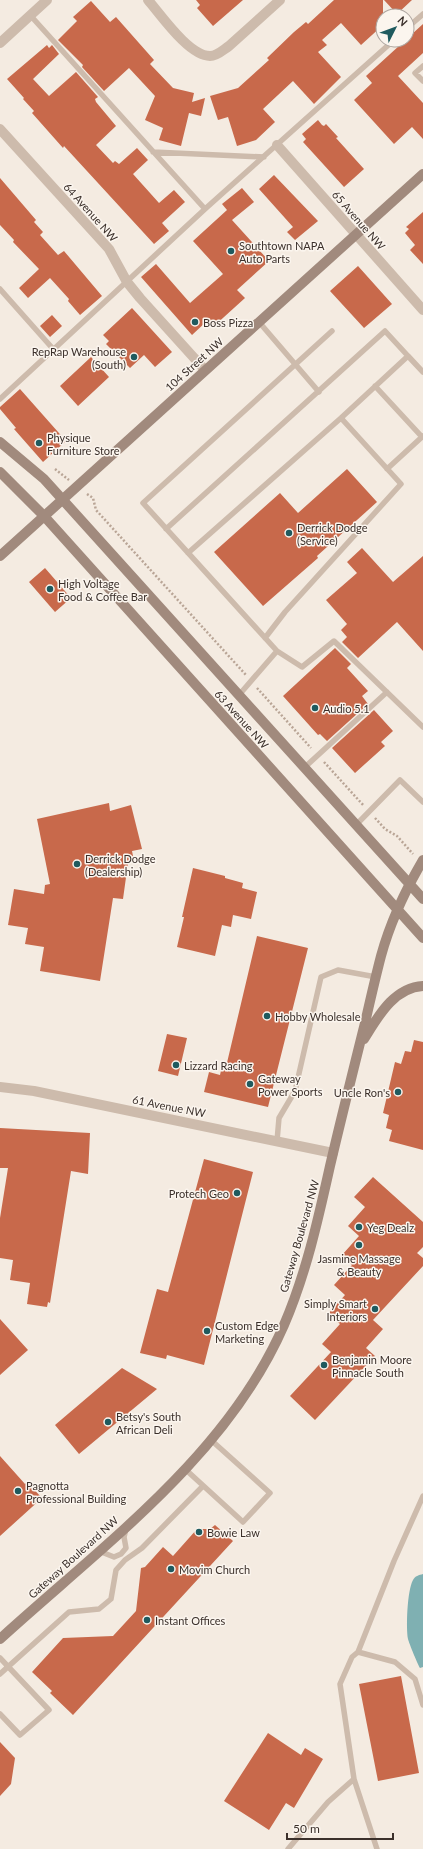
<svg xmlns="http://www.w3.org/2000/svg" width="423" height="1849" font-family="Lato,sans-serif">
	<rect width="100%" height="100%" fill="#f4ebe1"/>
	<!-- water -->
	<path fill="#7fb0b2" d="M423,1574V1667L420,1668C418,1665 409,1643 408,1639C406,1628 407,1591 413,1580C415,1576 419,1575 423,1574Z"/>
	<!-- building -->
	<path fill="#c8694b" d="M196,0H243L213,26L197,8L200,5Z
		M334,0H383V25L361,45L341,23L322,40L327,45L318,52L341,77L314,104L293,81L263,109L275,122L256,140L237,146L228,117L218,120L210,96L238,88L269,60L267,58L294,32L306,22L308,24Z
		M384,0H412L397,14Z
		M91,1L110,22L116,17L154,60L150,64L173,88L194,93L192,102L205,98L201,116L189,113L181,146L159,140L163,128L145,120L155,96L129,68L104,91L82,67L83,65L58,40L77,21L73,17Z
		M423,24V53L398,76L423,103V139L412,127L394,144L354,100L372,83L366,76Z
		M47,45L49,48L52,45L59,54L33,79L49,96L76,72L98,97L95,99L96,102L116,126L96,145L113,163L115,161L119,164L137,148L148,160L133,174L159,203L174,190L185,202L162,223L169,231L154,244L64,146L63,148L32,113L34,111L23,99L24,98L7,79Z
		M318,120L322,125L324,126L326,124L338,137L336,138L364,169L344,187L303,142L306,139L302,134Z
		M274,175L318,221L295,240L287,232L293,227L259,189Z
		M0,178L36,220L34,222L43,232L40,235L58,255L64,251L102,296L80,315L68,301L69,299L50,278L28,298L19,288L39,269L13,242L14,240L0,225Z
		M242,188L254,202L232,220L269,261L237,290L245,298L213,327L207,321L192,335L141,277L156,264L190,303L223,274L193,241L227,210L222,204Z
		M423,212V264L410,250L415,245L405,233L409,229L406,227Z
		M358,266L392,304L364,328L330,291Z
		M132,308L172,352L155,367L144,355L130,368L106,344L109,341L103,335Z
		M52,315L62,326L50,337L40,326Z
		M91,357L109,377L78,406L60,386Z
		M20,389L66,441L43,462L14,429L16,428L0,409V407Z
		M347,469L377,502L317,556L318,558L263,606L214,552L280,493L298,513Z
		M362,548L393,582L423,556V651L397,622L358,658L342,642L347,637L341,630L347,624L326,600L357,573L347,562Z
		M45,568L71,598L55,612L29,582Z
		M335,648L351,664L347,668L368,691L362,696L368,704L327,741L320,734L318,735L283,696Z
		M374,710L393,731L381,742L385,746L355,773L332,748Z
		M109,803L110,811L131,805L142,849L132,851L134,861L128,863L123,899L113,898L100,981L40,971L44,947L25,944L28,928L8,925L14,889L44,894L45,885L50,884L37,819Z
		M193,868L225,876V878L243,883L242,888L257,892L251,919L233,915L231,927L222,925L215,956L177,947L184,917H182Z
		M257,936L308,948L268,1107L204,1092L209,1072L220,1075L222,1066L226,1067Z
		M167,1034L187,1038L178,1076L158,1071Z
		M414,1040L423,1042V1150L389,1141L392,1130L386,1128L389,1115L383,1113L395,1062L401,1064L405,1051L411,1052Z
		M0,1128L90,1133L88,1174L71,1171L50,1303L48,1302L47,1307L27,1304L30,1283L10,1280L13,1260L0,1258V1218L8,1168H0Z
		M204,1159L253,1172L204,1365L167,1355L166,1359L140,1353L157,1289L168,1292Z
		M373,1177L423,1222V1247L417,1253L423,1258V1266L373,1320L383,1329L366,1348L375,1356L315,1420L290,1396L331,1352L322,1344L340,1324L328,1314L345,1295L334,1285L352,1265L342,1255L359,1236L348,1226L365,1207L354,1197Z
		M0,1319L28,1350L0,1375Z
		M122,1368L157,1389L79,1454L55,1425Z
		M0,1456L25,1484L27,1482L42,1498L0,1536Z
		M215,1525L233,1541L73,1715L50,1693L52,1691L32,1672L63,1638L113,1636L136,1611L141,1568L145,1567L163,1547L173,1556L197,1529H210Z
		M401,1676L419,1773L378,1781L359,1684Z
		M268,1733L301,1755L305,1748L323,1759L294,1808L286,1803L269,1830L224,1801Z
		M0,1742L15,1758L11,1784L0,1796Z"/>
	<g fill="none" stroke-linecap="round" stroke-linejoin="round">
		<!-- path -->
		<path stroke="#b9a596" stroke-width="2.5" stroke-dasharray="2 2" stroke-linecap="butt" d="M55,469L69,480
			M87,494L93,498L96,510L246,675
			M257,688L311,748
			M324,762L364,806
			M375,818L385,829L397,836L413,854"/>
		<!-- service -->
		<path stroke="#cdbbac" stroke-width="5.5" d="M30,15L205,209
			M407,28L423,14
			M423,66L415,73L423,81
			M153,152L264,157
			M0,289L54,350
			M259,322L319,392
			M375,386L422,437
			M0,399L205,209L394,40
			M387,469L423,436
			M166,529L385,331L408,356
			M188,553L341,418L408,356L423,372
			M265,638L285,612L401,484L341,418
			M277,651L302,667L334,641L423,727
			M239,695L277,651L143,503L332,331
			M305,767L387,692
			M356,825L400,780L423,802
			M277,1141L279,1118L295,1091L321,977L338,970L376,977
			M185,1469L243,1522L270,1493L211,1440
			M99,1551L114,1557L121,1554L126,1548L124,1537L126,1529
			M358,1652L394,1561L423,1496
			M0,1658L49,1710L20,1735L0,1714
			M0,1674L69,1612L99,1609L111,1599L116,1570L125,1560L142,1548L203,1486
			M354,1779L377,1849
			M288,1849L328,1802L354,1779L340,1684L352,1657L358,1652L395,1662L415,1679L423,1705"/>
		<!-- minor -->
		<path stroke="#cdbbac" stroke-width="10" d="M148,0C161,15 189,56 210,56C217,56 223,50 229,46L280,0
			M0,43L47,0
			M0,129L109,249L127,282L140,298L205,370
			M277,145L423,310"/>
		<!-- tertiary -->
		<path stroke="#cdbbac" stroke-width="10" d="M0,1087L34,1091L333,1153"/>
		<!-- secondary -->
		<path stroke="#a18a7d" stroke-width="10" d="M0,442L44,479L423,899
			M0,472L44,516L423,938
			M0,556L423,174
			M364,1039C378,1017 393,988 423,986
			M0,1639C103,1545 227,1456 284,1325C306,1274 318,1220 330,1166C341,1119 353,1071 365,1023C370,1001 375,979 381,956C390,923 406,889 423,860"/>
	</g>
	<!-- markers -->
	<g fill="#1f5a5e" stroke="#fbf5ee" stroke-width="1.5">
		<circle cx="231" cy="251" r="4"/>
		<circle cx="195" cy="322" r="4"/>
		<circle cx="134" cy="357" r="4"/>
		<circle cx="39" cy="443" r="4"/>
		<circle cx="289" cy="533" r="4"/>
		<circle cx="50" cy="589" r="4"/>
		<circle cx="315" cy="708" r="4"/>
		<circle cx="77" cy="864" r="4"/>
		<circle cx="267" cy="1016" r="4"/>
		<circle cx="176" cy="1065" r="4"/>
		<circle cx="250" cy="1084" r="4"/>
		<circle cx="398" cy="1092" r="4"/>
		<circle cx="237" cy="1193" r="4"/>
		<circle cx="359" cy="1227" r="4"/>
		<circle cx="359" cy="1245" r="4"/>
		<circle cx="375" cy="1309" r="4"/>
		<circle cx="207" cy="1331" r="4"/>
		<circle cx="324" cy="1365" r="4"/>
		<circle cx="108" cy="1422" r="4"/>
		<circle cx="18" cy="1491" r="4"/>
		<circle cx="199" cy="1532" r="4"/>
		<circle cx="171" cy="1569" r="4"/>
		<circle cx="147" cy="1620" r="4"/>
	</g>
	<g text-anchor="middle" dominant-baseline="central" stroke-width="3" stroke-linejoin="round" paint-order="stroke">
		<!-- street labels -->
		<g font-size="11" fill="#3b302b" stroke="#fbf5ee">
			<text transform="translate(91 212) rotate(48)">64 Avenue NW</text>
			<text transform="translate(359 220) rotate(49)">65 Avenue NW</text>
			<text transform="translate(194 364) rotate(-42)">104 Street NW</text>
			<text transform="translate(242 719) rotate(48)">63 Avenue NW</text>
			<text transform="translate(169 1106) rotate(11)">61 Avenue NW</text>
			<text transform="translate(299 1236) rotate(-74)">Gateway Boulevard NW</text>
			<text transform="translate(73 1557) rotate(-42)">Gateway Boulevard NW</text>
		</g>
		<!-- poi labels -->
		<g font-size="11" fill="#3b302b" stroke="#fbf5ee" text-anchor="start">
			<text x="239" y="245">Southtown NAPA<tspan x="239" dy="13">Auto Parts</tspan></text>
			<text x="203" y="322">Boss Pizza</text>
			<text x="126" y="351" text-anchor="end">RepRap Warehouse<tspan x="126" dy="13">(South)</tspan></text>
			<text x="47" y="437">Physique<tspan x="47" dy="13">Furniture Store</tspan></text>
			<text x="297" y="527">Derrick Dodge<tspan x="297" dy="13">(Service)</tspan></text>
			<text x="58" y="583">High Voltage<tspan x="58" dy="13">Food &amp; Coffee Bar</tspan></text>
			<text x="323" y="708">Audio 5.1</text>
			<text x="85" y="858">Derrick Dodge<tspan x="85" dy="13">(Dealership)</tspan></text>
			<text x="275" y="1016">Hobby Wholesale</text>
			<text x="184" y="1065">Lizzard Racing</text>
			<text x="258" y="1078">Gateway<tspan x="258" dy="13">Power Sports</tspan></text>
			<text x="390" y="1092" text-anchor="end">Uncle Ron's</text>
			<text x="229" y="1193" text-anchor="end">Protech Geo</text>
			<text x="367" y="1227">Yeg Dealz</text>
			<text x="359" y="1258" text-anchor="middle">Jasmine Massage<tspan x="359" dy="13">&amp; Beauty</tspan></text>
			<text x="367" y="1303" text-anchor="end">Simply Smart<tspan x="367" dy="13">Interiors</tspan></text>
			<text x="215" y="1325">Custom Edge<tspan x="215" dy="13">Marketing</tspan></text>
			<text x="332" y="1359">Benjamin Moore<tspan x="332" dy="13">Pinnacle South</tspan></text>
			<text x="116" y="1416">Betsy's South<tspan x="116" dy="13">African Deli</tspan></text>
			<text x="26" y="1485">Pagnotta<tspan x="26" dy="13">Professional Building</tspan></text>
			<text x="207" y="1532">Bowie Law</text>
			<text x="179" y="1569">Movim Church</text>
			<text x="155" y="1620">Instant Offices</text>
		</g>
	</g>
	<!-- north arrow -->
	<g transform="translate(395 28) rotate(48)"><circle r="19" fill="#fbf5ee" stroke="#aea6a0"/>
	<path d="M0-3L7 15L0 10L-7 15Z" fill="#1f5a5e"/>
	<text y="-6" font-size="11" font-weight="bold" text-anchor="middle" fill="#3b302b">N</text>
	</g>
	<!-- scale -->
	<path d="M287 1833v6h106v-6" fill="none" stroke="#3b302b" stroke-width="2"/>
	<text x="293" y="1833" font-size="12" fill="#3b302b" stroke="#fbf5ee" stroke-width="3" paint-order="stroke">50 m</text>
</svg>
